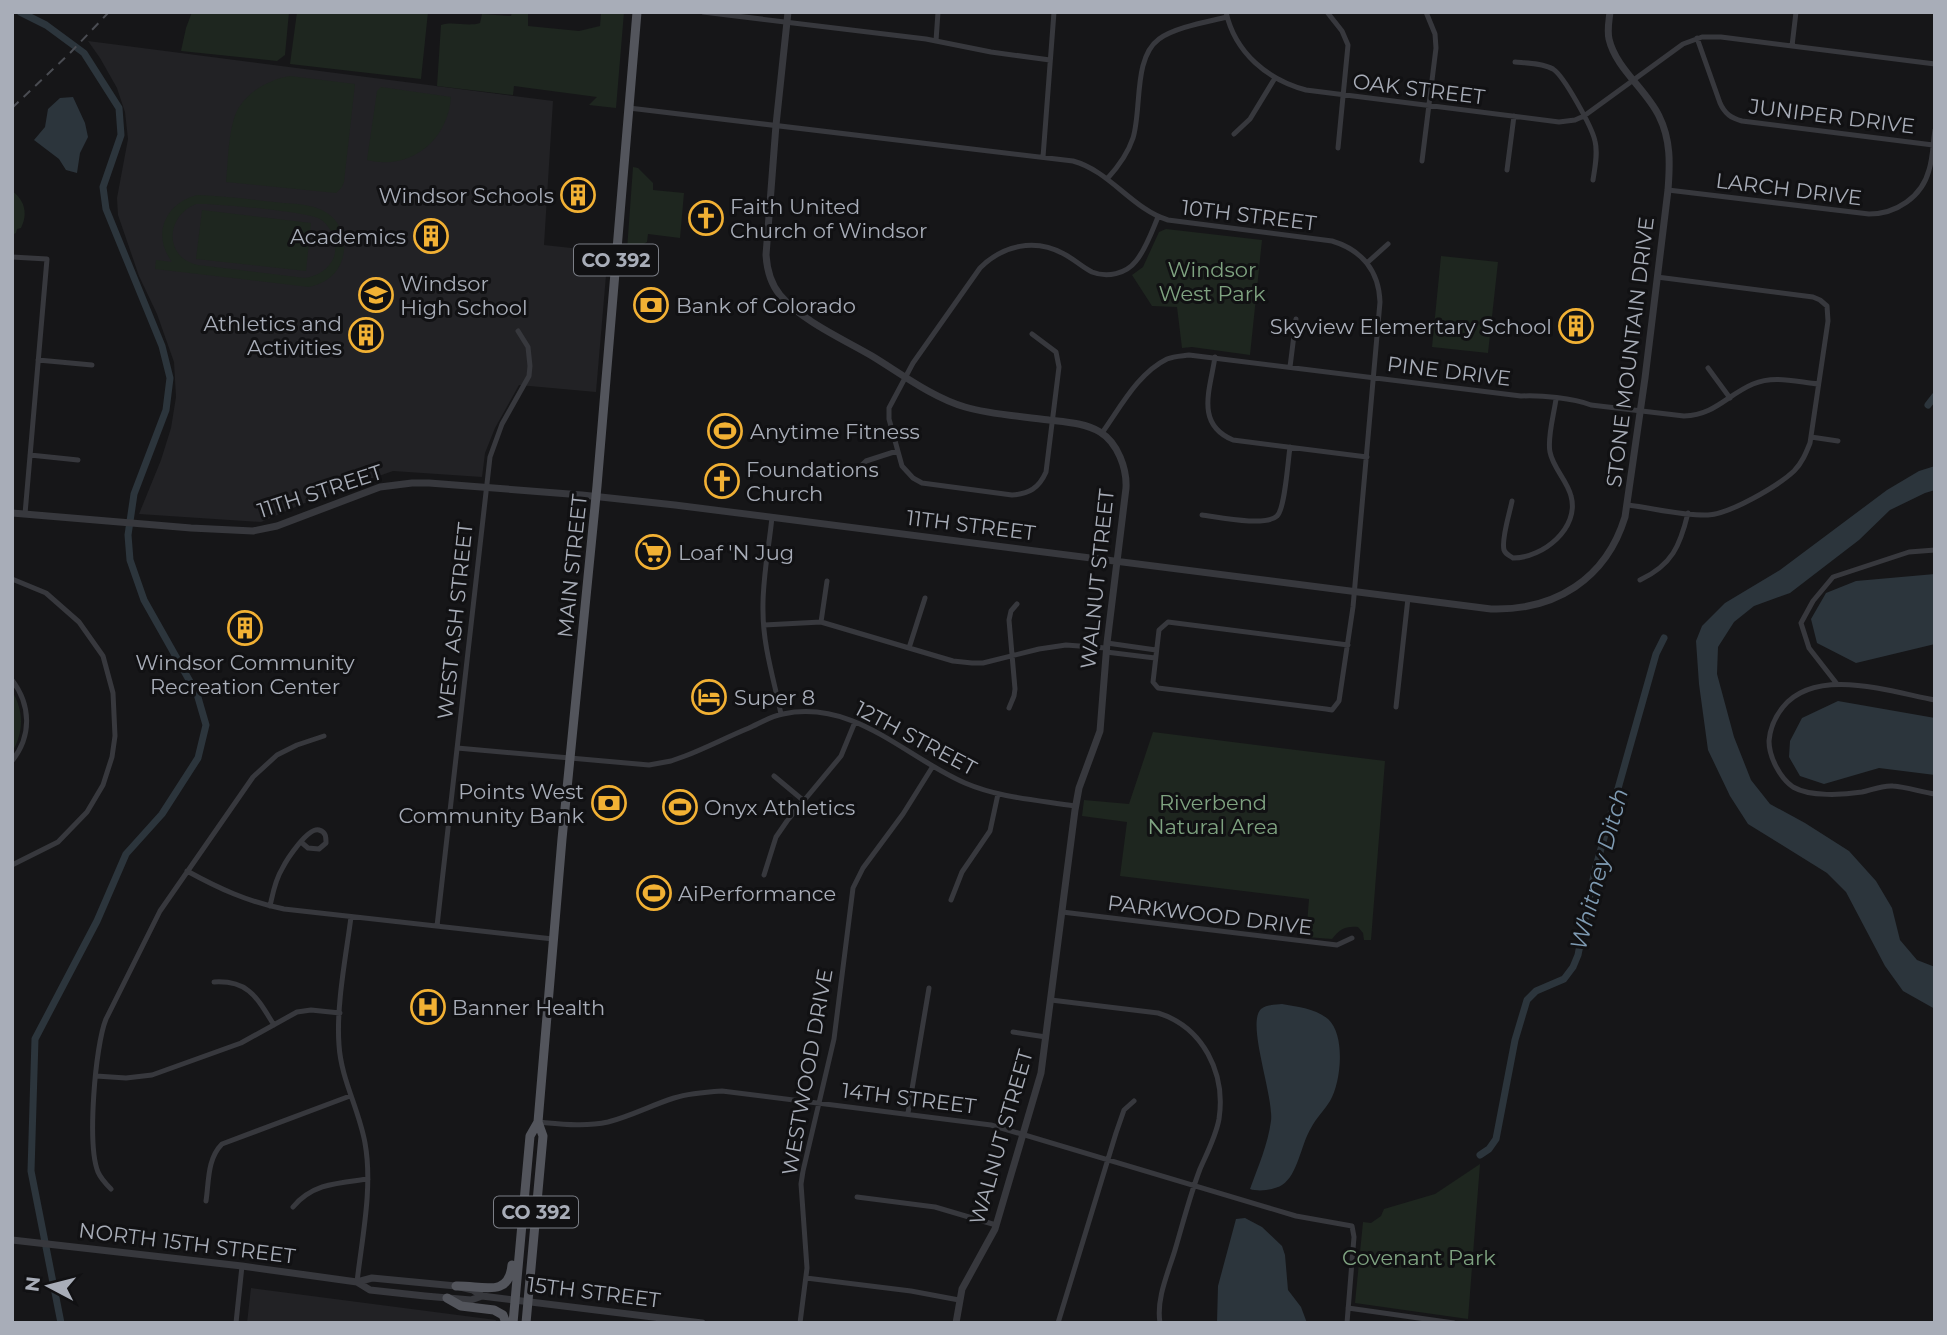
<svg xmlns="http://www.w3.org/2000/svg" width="1947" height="1335" font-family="Montserrat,sans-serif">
	<rect width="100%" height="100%" fill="#161618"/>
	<!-- built -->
	<path fill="#222225" d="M88,41L553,101L544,245L608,252L596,392L519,385L495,428L485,453L482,477L393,471L314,499L261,522L139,514L161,460L171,428L176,397L174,362L157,314L139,276L118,215L117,198L128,139L125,112L117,88L100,58Z
		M251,1288L496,1320L495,1323H247Z"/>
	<!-- green -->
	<path fill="#1e261f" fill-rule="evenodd" d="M192,12H289L285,55L277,61L181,51L186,28Z
		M297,12H428L421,79L290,64Z
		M512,12L528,13V26L579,31L600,26L601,14L599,12H624L616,108L589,105L597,97L514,86L513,95L437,86L441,25C454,21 467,27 480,23L482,14L511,16Z
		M290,76L355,84L344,182L342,187L336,193L226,182C228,163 228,141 233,122C239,96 266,80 290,76Z
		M381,87L451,97C448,140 411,171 367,160L377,91Z
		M633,167L638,168L653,183V190L684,193L680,238L648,234L647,242L631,251L627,250Z
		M12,191C25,200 28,214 21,228L17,229L16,233L12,235Z
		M197,195C223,196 248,199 274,202C291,204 312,203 327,213C341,222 347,240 343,256C339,274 326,283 309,287L155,269L156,260L172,262C151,234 166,203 197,195ZM196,204C213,203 308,212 320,219C332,227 338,243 334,257C329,269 318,276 305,278L198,265C164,258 165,216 196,204Z
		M202,210L311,223L306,271L196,259Z
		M1166,229L1262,240L1250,355L1192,347L1182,348L1177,307L1152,306L1132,275L1143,267L1159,232Z
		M1441,256L1498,262L1488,353L1432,347Z
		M12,691C24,711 24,732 12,752Z
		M1153,732L1385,761L1371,940H1364L1363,933L1358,927C1345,926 1340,929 1332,939L1306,937L1309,899L1120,876L1127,822L1082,816L1084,800L1129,804Z
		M1480,1164L1468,1319L1355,1303L1363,1222L1371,1223L1381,1216L1384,1209L1435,1194Z"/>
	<!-- water -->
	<path fill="#2c353c" d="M73,97L85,123L88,137L80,153L77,173L66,170L59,159L34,140L45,127L48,109L60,98Z
		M1935,466V490L1925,493L1890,510L1859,540L1790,593L1754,606L1734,622L1718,647L1717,674L1734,737L1751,780L1770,804L1805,823L1849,851L1876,881L1892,908L1900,940L1917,960L1935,967V1009L1903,991L1885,966L1846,892L1827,873L1748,824L1730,796L1708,750L1699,684L1696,641L1702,626L1725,603L1780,570L1887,490L1919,471Z
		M1935,574V644L1856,663L1817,643L1811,619L1826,593L1856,581Z
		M1838,701L1935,718V775L1879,768L1824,784L1800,776L1789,757L1790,741L1802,718Z
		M1282,1004C1297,1007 1315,1008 1328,1019C1346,1035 1341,1083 1330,1101C1324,1111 1316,1118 1311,1128C1301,1144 1298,1175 1282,1185C1274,1190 1259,1192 1250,1189C1258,1167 1268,1144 1271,1121C1274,1096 1246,1023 1261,1009C1266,1004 1276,1005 1282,1004Z
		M1245,1218L1262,1227L1282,1246L1285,1255L1288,1290L1301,1307L1307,1323H1217L1218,1286L1236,1219Z"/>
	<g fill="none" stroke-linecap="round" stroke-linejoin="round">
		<!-- canal -->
		<path stroke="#2c353c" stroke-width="7" d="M20,12L46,25L84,53L119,108L121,135L103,187L106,209L162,346L170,378L166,410L134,494L128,535L130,560L144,600L197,694L206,725L198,758L162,814L126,854L97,921L35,1039L31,1171L61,1323
			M1928,405L1935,396
			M1480,1155L1489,1149L1496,1139L1515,1040L1527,1000L1536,991L1564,979L1573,967L1578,955L1595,870L1656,654L1664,638"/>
		<!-- minor -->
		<path stroke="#37383d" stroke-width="5" d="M703,12L926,39L991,52L1050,60
			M1226,12C1235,53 1268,80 1306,90L1559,122L1575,120L1584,116L1683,44L1702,37H1721L1935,64
			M1327,12L1342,31L1348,45L1338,148
			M1697,38L1720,103C1725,114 1731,118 1742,121L1933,145
			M936,41L938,12
			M1792,46L1796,12
			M1515,62C1527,63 1543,63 1553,69C1564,76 1592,127 1595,141C1598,153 1595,167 1593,180
			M629,108L1073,161C1110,171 1132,209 1168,220L1332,241C1362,250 1379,271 1380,302L1353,607L1339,701L1332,710L1326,709L1158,688L1153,682L1159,630L1168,622L1348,645
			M1234,134L1250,119L1275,78
			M1043,157L1054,12
			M1422,161L1436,48L1435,34L1426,12
			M1507,170L1514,116
			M1107,179C1118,167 1128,153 1133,138C1142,109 1133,58 1159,39C1176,27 1207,22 1227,17
			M1668,190L1869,214C1896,214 1922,197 1929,170C1933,157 1933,143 1935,130
			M12,257L47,259L25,514
			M1368,262L1388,244
			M1032,334L1056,352L1059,367L1046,472C1039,488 1029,494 1012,495L922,483L913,478L902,466L889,419V408L913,363L980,268C1003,245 1035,238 1064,254C1074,259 1082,267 1092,272C1107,278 1126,274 1136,261C1146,249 1152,231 1158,217
			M1215,357C1210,390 1195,424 1233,440L1367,457
			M38,360L92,365
			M1290,367L1296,319
			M1708,368L1730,398
			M1102,433C1120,408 1138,373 1167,359C1174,356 1182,356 1189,355L1521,396C1541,395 1573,398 1591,405L1684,416C1715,415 1727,395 1753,384C1774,375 1797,382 1818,384
			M1811,437L1838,441
			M30,455L78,460
			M851,475L866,461L897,451
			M1512,501C1510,512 1501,539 1504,550C1506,555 1509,555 1513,558C1543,558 1580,528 1571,496C1567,480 1553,468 1550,452C1547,438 1554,414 1556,399
			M1628,505C1653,508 1683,516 1708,515C1730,514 1778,486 1794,471C1802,463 1806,453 1810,443L1828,321L1827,306L1820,300L1813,297L1657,277
			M1202,515C1218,517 1266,527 1277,516C1285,509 1288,460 1290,447
			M772,517C769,548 762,580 763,611C763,646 774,680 781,714
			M12,579L46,593L79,622L103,656L113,693L115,736L112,757L103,785L87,812L58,842L12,865
			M1640,580C1672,565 1680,546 1688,513
			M821,622L827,581
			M764,625L821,622L953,661L972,663H983L1039,649L1066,645L1106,648
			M1107,643L1156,650
			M909,648L925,598
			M1106,652L1155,658
			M12,680C31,705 32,736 12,761
			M1837,684L1809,648L1801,623L1813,601L1833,577L1909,552L1935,550
			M1935,700C1891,692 1816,666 1783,707C1775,717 1770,728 1769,741C1769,757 1780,778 1793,787C1810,797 1843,795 1862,792C1871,790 1883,785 1893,786C1907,787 1921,792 1935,794
			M1396,707L1408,598
			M1009,708L1014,696L1015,689L1009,620L1011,611L1017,604
			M457,748L649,765L671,761L685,756C706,748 727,737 749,728C760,723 771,716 783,714C854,699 905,757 965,783C1000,798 1038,800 1075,806
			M774,776L804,801
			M187,871C218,888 248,902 284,909L553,939
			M764,875L776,837L787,821L841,756L855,722
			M951,900L962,872L990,831L998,794
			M270,906C273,893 275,880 282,869C287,859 308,827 319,830C326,832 326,837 326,843L319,849L308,848L301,842
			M1062,912L1337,945L1352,938
			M351,917C346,956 336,1006 339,1045C341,1079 359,1109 365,1143C373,1187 362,1238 357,1282
			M437,926L490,457L502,424L529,376L530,366L528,347L518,331
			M214,982C249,980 257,998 274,1025
			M1051,1000L1158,1013C1203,1027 1226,1073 1219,1119C1216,1136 1207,1153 1200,1169C1190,1195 1183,1223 1175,1250C1168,1273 1156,1299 1160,1323
			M1013,1032L1046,1037
			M96,1076L126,1078L152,1075L241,1043L297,1012L311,1010L340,1013
			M908,1113L929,988
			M538,1122C561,1124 585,1127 608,1122C631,1116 652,1105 674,1098C690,1093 706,1092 722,1091L991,1125L1296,1216L1352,1226L1354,1237L1347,1323
			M111,1189C106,1184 101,1179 98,1172C87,1145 95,1046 106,1019L160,911L253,777L277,755L297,745L324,736
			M857,1197L935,1207L996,1225
			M206,1201C209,1182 207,1159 222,1144L350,1096
			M293,1207C313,1183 339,1183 368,1179
			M806,1278L911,1291L959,1300
			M1348,1308L1454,1323
			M236,1323L242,1266
			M800,1323L807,1268L801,1184L803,1171L834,1039L853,888L863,868L903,814L933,766
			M1058,1323L1116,1133L1124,1110L1134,1101"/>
		<!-- tertiary -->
		<path stroke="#37383d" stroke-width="7" d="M788,12L776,125L766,255C767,270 770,283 780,295C802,321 843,339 872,356C900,373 933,398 965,407C992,415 1021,416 1049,420C1066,422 1085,423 1100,432C1118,443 1127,469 1126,488L1107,643L1100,731L1079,788L1075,810L1041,1073L995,1229L962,1289L956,1323
			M12,513L191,528L253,531L277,526L380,487L412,483H429L582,495L675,505L1491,609C1555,611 1606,579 1625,517L1645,378L1668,190C1670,164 1671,140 1659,116C1646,89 1616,69 1609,39C1607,30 1609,21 1610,12
			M12,1240L242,1266L357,1282L372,1278L456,1286L473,1290L482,1296L702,1323
			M357,1282L370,1290L425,1296L471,1300L482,1296"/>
		<!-- primary -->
		<path stroke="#53555c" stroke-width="9" d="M456,1286C481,1285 509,1299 512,1265
			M447,1298L461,1306L494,1310L503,1315L506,1323
			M513,1323L530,1136L538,1122L562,839L597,486L637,12
			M526,1323L543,1136L538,1122"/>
		<!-- rail -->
		<path stroke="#4a4c52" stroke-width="2" stroke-dasharray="9 7" stroke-linecap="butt" d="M12,108L70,53L109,12"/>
	</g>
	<!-- icons -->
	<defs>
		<g id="building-ring" transform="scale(1.75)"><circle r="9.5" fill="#111113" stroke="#f2b134" stroke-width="1.5"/><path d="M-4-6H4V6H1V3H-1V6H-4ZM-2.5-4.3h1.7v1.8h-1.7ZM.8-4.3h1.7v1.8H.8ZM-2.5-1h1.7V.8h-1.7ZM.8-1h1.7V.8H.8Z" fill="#f2b134"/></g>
		<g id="church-ring" transform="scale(1.75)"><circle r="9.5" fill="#111113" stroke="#f2b134" stroke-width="1.5"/><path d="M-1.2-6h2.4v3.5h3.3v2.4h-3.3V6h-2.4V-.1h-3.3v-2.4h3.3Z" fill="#f2b134"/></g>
		<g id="school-ring" transform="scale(1.75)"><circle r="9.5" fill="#111113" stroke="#f2b134" stroke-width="1.5"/><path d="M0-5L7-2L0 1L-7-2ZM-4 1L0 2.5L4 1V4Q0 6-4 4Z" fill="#f2b134"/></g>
		<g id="bank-ring" transform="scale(1.75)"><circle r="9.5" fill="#111113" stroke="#f2b134" stroke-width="1.5"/><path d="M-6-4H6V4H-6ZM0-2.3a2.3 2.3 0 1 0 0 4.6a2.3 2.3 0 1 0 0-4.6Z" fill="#f2b134"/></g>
		<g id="stadium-ring" transform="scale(1.75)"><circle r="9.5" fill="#111113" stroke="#f2b134" stroke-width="1.5"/><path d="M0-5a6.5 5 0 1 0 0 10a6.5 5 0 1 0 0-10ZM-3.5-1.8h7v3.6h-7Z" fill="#f2b134"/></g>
		<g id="supermarket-ring" transform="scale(1.75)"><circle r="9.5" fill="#111113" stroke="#f2b134" stroke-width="1.5"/><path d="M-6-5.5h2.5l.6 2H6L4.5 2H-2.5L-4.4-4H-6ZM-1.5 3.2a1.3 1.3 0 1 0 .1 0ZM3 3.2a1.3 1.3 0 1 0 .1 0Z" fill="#f2b134"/></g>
		<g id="hotel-ring" transform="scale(1.75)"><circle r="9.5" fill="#111113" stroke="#f2b134" stroke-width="1.5"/><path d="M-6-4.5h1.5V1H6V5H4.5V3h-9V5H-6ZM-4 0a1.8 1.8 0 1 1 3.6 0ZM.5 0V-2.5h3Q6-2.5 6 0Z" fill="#f2b134"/></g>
		<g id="hospital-ring" transform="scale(1.75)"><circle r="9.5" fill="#111113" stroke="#f2b134" stroke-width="1.5"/><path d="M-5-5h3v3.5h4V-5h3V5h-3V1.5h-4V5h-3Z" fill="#f2b134"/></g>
	</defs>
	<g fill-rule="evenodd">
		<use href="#building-ring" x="578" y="195"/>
		<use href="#church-ring" x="706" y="218"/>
		<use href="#building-ring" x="431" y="236"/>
		<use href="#school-ring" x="376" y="295"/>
		<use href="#bank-ring" x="651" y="305"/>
		<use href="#building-ring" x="1576" y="326"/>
		<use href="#building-ring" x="366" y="335"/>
		<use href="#stadium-ring" x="725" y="431"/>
		<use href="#church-ring" x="722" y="481"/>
		<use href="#supermarket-ring" x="653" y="552"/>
		<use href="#building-ring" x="245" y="628"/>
		<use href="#hotel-ring" x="709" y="697"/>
		<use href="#bank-ring" x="609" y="803"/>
		<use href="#stadium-ring" x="680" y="807"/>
		<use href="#stadium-ring" x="654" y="893"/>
		<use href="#hospital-ring" x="428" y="1007"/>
	</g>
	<g text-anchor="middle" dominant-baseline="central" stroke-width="6" stroke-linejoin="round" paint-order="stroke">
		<!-- shield labels -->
		<g fill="#111113" stroke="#7b7e86" stroke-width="2">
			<rect x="574" y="244.5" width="84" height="31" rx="5"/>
			<rect x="494" y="1196.5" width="84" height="31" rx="5"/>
		</g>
		<g font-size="19" font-weight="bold" fill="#a8adb8">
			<text x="616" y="260">CO 392</text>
			<text x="536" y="1212">CO 392</text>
		</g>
		<!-- street labels -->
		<g font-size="21" fill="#a8adb8" stroke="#111113">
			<text transform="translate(1419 89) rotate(7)">OAK STREET</text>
			<text transform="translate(1832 116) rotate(7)">JUNIPER DRIVE</text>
			<text transform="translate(1789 189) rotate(7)">LARCH DRIVE</text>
			<text transform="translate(1249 215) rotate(7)">10TH STREET</text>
			<text transform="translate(1630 352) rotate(-83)">STONE MOUNTAIN DRIVE</text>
			<text transform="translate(1449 371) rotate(7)">PINE DRIVE</text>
			<text transform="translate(320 491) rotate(-18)">11TH STREET</text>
			<text transform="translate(971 525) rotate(7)">11TH STREET</text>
			<text transform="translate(572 566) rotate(-84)">MAIN STREET</text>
			<text transform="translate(1097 579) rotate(-84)">WALNUT STREET</text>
			<text transform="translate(455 621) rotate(-84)">WEST ASH STREET</text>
			<text transform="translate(916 738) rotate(28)">12TH STREET</text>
			<text transform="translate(1210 915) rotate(7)">PARKWOOD DRIVE</text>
			<text transform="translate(807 1072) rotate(-80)">WESTWOOD DRIVE</text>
			<text transform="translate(909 1098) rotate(7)">14TH STREET</text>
			<text transform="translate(1001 1137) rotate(-74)">WALNUT STREET</text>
			<text transform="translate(187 1243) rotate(7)">NORTH 15TH STREET</text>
			<text transform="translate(594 1292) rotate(7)">15TH STREET</text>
		</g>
		<!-- poi labels -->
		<g font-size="21" fill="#a8adb8" stroke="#111113" text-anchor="start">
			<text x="554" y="195" text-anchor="end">Windsor Schools</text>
			<text x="730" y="206">Faith United<tspan x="730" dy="24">Church of Windsor</tspan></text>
			<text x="406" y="236" text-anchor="end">Academics</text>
			<text x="400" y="283">Windsor<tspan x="400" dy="24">High School</tspan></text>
			<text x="676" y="305">Bank of Colorado</text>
			<text x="342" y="323" text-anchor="end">Athletics and<tspan x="342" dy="24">Activities</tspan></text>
			<text x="1552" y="326" text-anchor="end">Skyview Elemertary School</text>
			<text x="750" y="431">Anytime Fitness</text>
			<text x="746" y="469">Foundations<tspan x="746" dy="24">Church</tspan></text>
			<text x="678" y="552">Loaf 'N Jug</text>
			<text x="245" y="662" text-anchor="middle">Windsor Community<tspan x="245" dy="24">Recreation Center</tspan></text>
			<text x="734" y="697">Super 8</text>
			<text x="584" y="791" text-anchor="end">Points West<tspan x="584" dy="24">Community Bank</tspan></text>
			<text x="704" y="807">Onyx Athletics</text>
			<text x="678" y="893">AiPerformance</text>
			<text x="452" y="1007">Banner Health</text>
		</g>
		<!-- park labels -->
		<g font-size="21" fill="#7fa381" stroke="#111113">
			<text x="1212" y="269">Windsor<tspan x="1212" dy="24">West Park</tspan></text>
			<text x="1213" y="802">Riverbend<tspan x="1213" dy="24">Natural Area</tspan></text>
			<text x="1419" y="1257">Covenant Park</text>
		</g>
		<!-- water labels -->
		<g font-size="23" font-style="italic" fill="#7f9bb3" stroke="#111113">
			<text transform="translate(1599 869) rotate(-75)">Whitney Ditch</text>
		</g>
	</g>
	<!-- border -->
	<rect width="1947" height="1335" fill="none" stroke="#a8adb8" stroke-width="28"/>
	<!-- north arrow -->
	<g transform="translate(49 1286) rotate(277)" stroke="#111113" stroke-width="5" paint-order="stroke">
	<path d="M0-5L12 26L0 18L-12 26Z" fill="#a8adb8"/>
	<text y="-10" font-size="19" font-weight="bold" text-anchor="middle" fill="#a8adb8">N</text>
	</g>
</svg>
